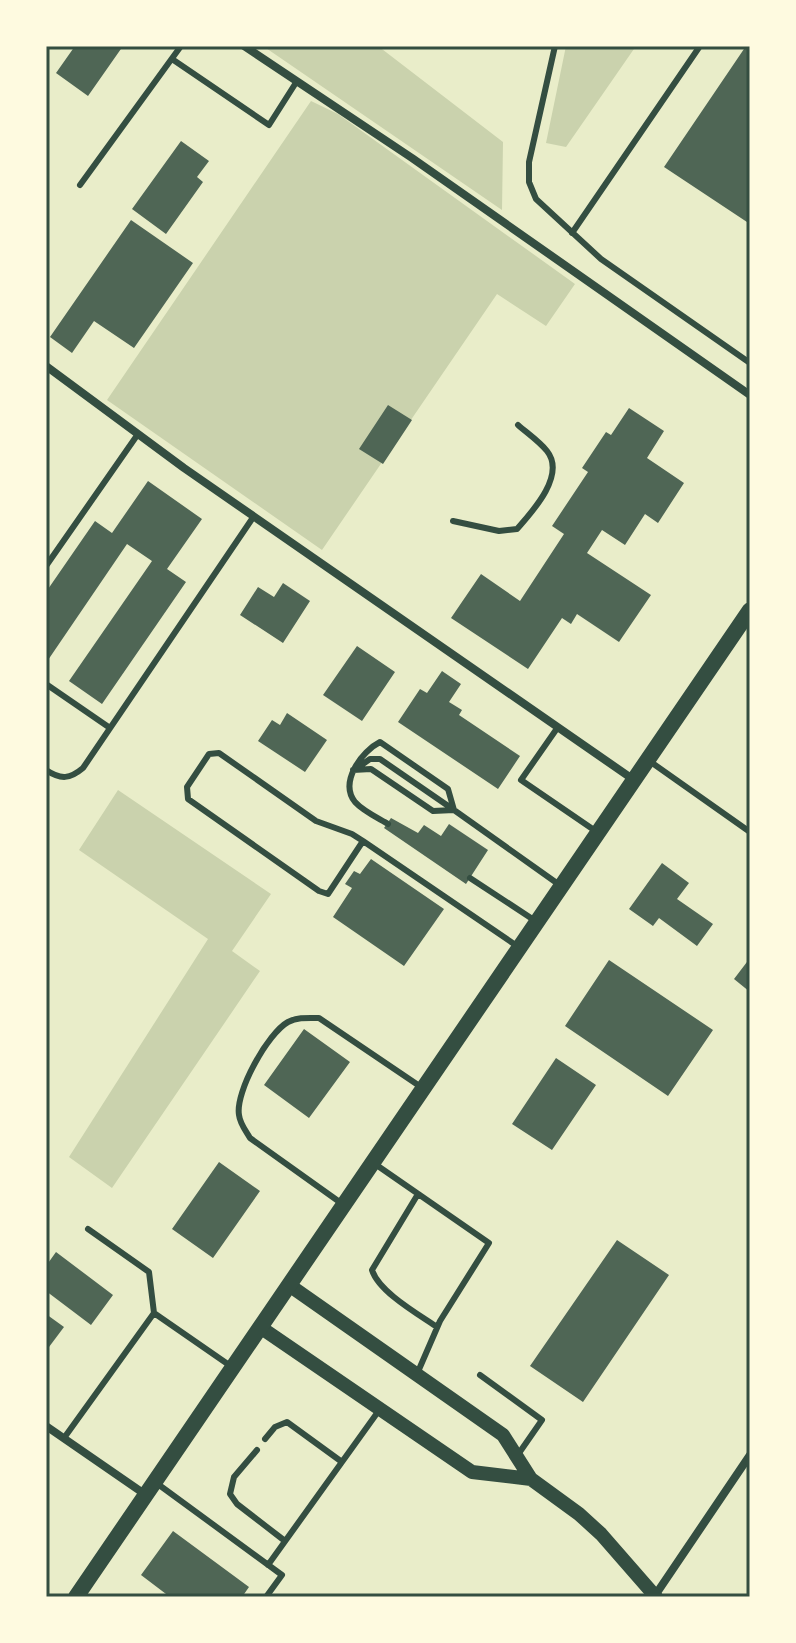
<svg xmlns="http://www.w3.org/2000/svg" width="796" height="1643" font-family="Commissioner,sans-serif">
	<rect width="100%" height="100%" fill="#e9edc9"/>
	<!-- green -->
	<path fill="#cad2ad" d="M263,46H378L503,142L502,210Z
		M566,46H636L566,147L546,143Z
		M311,101L338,114L575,284L546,326L497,294L322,550L107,400Z
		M118,790L271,894L232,951L260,971L112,1188L69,1157L208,939L79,850Z"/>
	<!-- building -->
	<path fill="#4f6655" d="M75,46H123L88,96L56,73Z
		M746,46H750V224L664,167Z
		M181,141L209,161L197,177L203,182L166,234L132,209Z
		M131,220L193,263L134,348L94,321L72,353L50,337Z
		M388,405L412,420L383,464L359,449Z
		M629,408L664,431L647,458L684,483L658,523L645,514L625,545L602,530L587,553L651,595L619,642L577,614L571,624L562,618L528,669L451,618L481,574L520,601L564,534L552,526L588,472L582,468L606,432L611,435Z
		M148,481L202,519L167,569L186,582L102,704L69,681L152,561L127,544L46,663V592L95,521L112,533Z
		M283,583L310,601L283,643L240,615L258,587L274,597Z
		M357,646L395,672L362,721L323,695Z
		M442,671L461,684L449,702L462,710L459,715L520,756L498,789L398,722L420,689L427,693Z
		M287,713L327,740L305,772L258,741L272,720L280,725Z
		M391,818L418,833L424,825L441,836L449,824L488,850L466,884L384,828Z
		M371,859L444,909L404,966L333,917L352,888L345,884L354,871L360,874Z
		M662,863L689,883L677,899L713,924L697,946L659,918L653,926L629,909Z
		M750,958V992L734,979Z
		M609,960L713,1030L668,1096L565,1026Z
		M304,1029L350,1062L309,1118L264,1085Z
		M556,1058L596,1085L552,1150L512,1124Z
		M219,1162L260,1191L213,1258L172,1229Z
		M617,1240L669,1275L583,1402L530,1366Z
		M56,1252L113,1295L91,1325L46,1291V1266Z
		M46,1314L64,1327L46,1351Z
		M173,1531L249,1587L242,1597H170L141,1575Z"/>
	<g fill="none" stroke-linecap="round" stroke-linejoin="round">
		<!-- service -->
		<path stroke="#344e41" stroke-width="6" d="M555,46L529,162V182L536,199L601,259L750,363
			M172,59L269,125L297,81
			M80,185L181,46
			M572,233L700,46
			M453,521L499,531L517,529C533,511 566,475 547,451C539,441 527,433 518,425
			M46,566L138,434
			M46,684L110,728
			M558,727L521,780L597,832
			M648,760L750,832
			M360,766L370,759H380L454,810
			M46,770C61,780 70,779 83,768L254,516
			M353,770L371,769L433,811L454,810L561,886
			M388,824C378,818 363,811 355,802C339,782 362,751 380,742L448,789L454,810
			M363,841L328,894L319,891L188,799L187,787L209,754L219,753L316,821L352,834L363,841L517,946
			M470,878L537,922
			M375,1164L489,1243L440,1321L417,1374
			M418,1194L372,1270C379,1292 418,1314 437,1327
			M341,1203L250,1138C246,1131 240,1124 239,1115C235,1092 268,1033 288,1022C298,1017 308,1018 319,1018L421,1087
			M88,1229L149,1272L154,1313
			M480,1375L542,1420L517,1456
			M64,1438L154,1313L232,1367
			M265,1439L275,1427L287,1422L342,1462
			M257,1450L234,1477L230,1494L237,1504L285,1541
			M155,1482L282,1575L266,1597
			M268,1565L380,1409"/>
		<!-- minor -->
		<path stroke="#344e41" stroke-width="8" d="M244,46L412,158L750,395
			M46,366L184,468L634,780
			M46,1426L146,1495
			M654,1597L750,1455"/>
		<!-- tertiary -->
		<path stroke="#344e41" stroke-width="14" d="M289,1285L503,1435L531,1479L579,1514L601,1534L656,1597
			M260,1327L472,1472L531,1479"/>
		<!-- secondary -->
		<path stroke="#344e41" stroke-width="16" d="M76,1597L750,610"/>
	</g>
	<!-- border -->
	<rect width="796" height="1643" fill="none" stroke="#fefae0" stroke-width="96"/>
	<rect x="48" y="48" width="700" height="1547" fill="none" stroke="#344e41" stroke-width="3"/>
</svg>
